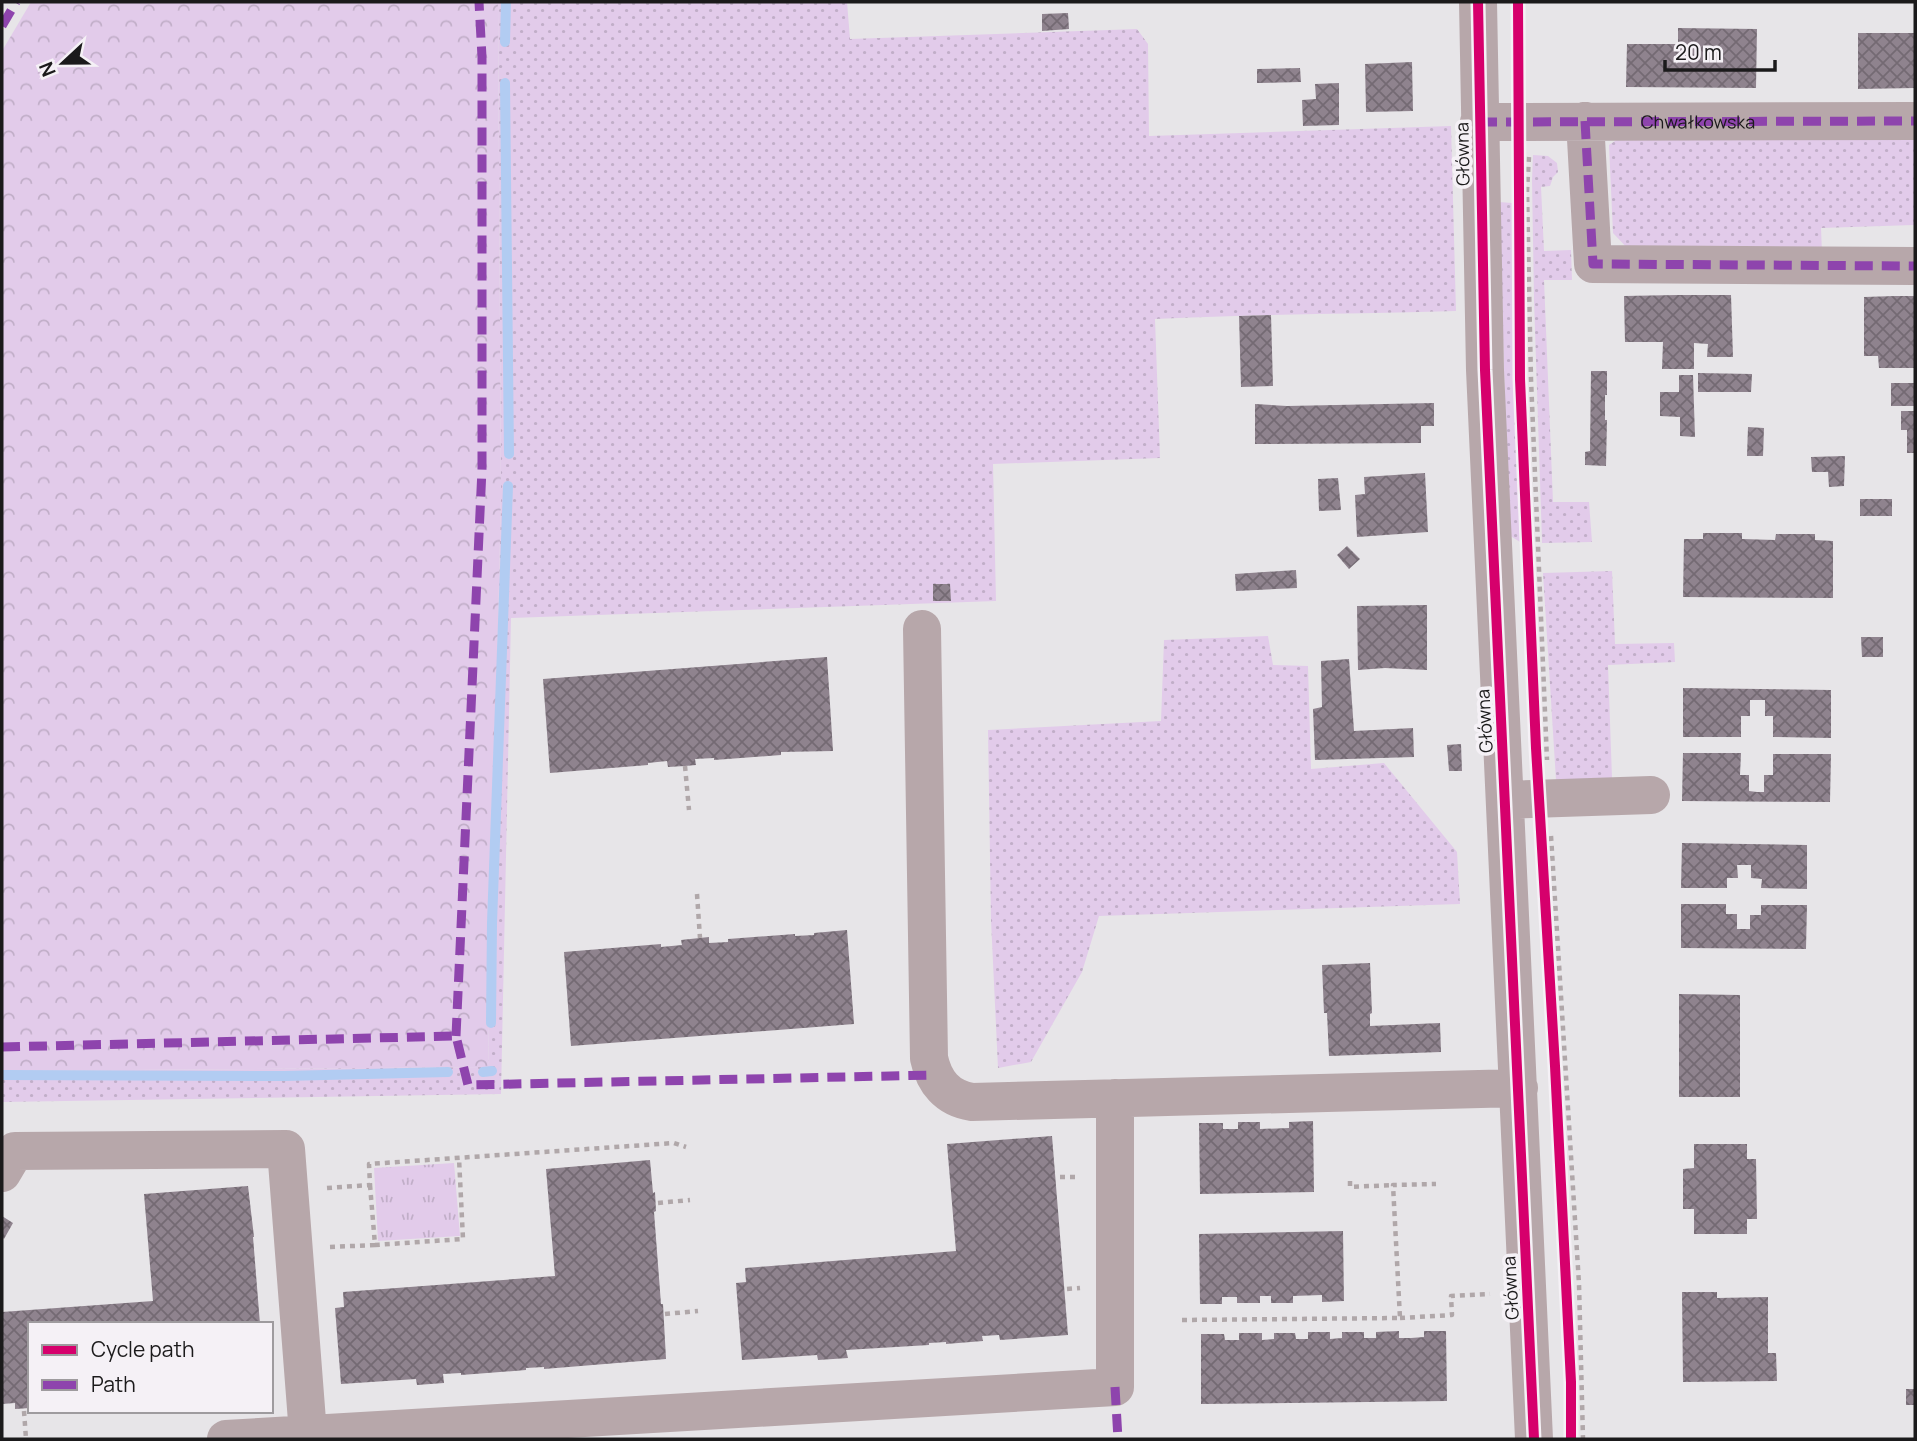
<svg xmlns="http://www.w3.org/2000/svg" width="1917" height="1441" font-family="Manrope,sans-serif">
	<defs>
		<pattern id="grass-dots" width="8" height="8" patternUnits="userSpaceOnUse" patternTransform="scale(1.75)"><rect width="8" height="8" fill="#e2cbea"/><path d="M2 2h.1M6 6h.1" fill="none" stroke="#c1aec8" stroke-width="1.8" stroke-linecap="round"/></pattern>
		<pattern id="forest-crowns" width="20" height="18" patternUnits="userSpaceOnUse" patternTransform="scale(1.75)"><rect width="20" height="18" fill="#e2cbea"/><path d="M2 6a3 3 0 1 1 6 0M12 15a3 3 0 1 1 6 0" fill="none" stroke="#c1aec8"/></pattern>
		<pattern id="park-tufts" width="24" height="20" patternUnits="userSpaceOnUse" patternTransform="scale(1.75)"><rect width="24" height="20" fill="#e2cbea"/><path d="M3 7l-1-3M5 7V3M7 7l1-3M15 17l-1-3M17 17v-4M19 17l1-3" fill="none" stroke="#c1aec8"/></pattern>
		<pattern id="building-cross-hatch" width="8" height="8" patternUnits="userSpaceOnUse" patternTransform="scale(1.75)"><rect width="8" height="8" fill="#8f838e"/><path d="M0 0l8 8M0 8l8-8" fill="none" stroke="#746a73"/></pattern>
	</defs>
	<rect width="100%" height="100%" fill="#e7e5e8"/>
	<!-- grass -->
	<path fill="url(#grass-dots)" d="M498,2H847L850,39L1137,29L1148,44L1149,136L1451,126L1456,311C1356,314 1256,314 1155,319L1160,458L993,464L996,601L511,618L501,1094L2,1102V1071L488,1067L501,495Z
		M1621,137L1915,138V250L1914,225L1821,228L1822,253L1630,251L1613,233L1609,145Z
		M1533,155L1548,156L1557,163L1558,172L1553,177L1550,186L1541,187L1544,251L1571,250L1572,280H1544L1553,502H1589L1592,542L1542,543V541L1534,300L1532,180Z
		M1499,202L1512,203L1520,542L1509,535Z
		M1612,571L1615,644L1674,643L1675,662L1608,665L1612,778L1556,780L1543,573Z
		M1268,636L1273,665L1308,666L1311,769L1384,763L1457,852L1460,904L1099,916L1082,972L1031,1062L998,1068L991,920L988,730L1161,721L1164,640Z"/>
	<!-- forest -->
	<path fill="url(#forest-crowns)" d="M31,2H498L501,495L488,1067L2,1071V51Z"/>
	<!-- park -->
	<path fill="url(#park-tufts)" d="M454,1163L460,1236L378,1241L374,1168Z"/>
	<g fill="none" stroke-linecap="round" stroke-linejoin="round">
		<!-- stream -->
		<path stroke="#b2ccf2" stroke-width="10" d="M505,42L506,2
			M505,83L509,454
			M491,1023L492,923L508,486
			M483,1072L492,1071
			M2,1075L284,1076L448,1072"/>
	</g>
	<!-- building -->
	<path fill="url(#building-cross-hatch)" d="M1520,9H1525V37H1520Z
		M1068,13L1069,29L1042,31V14Z
		M1678,28L1757,29L1756,88L1626,87L1627,44H1678Z
		M1858,33H1915V88L1858,89Z
		M1412,62L1413,111L1366,112L1365,64Z
		M1300,68L1301,82L1257,83V69Z
		M1339,83V125L1303,126L1302,100L1316,99L1315,84Z
		M1677,295H1731L1733,357H1707L1708,344L1694,343V369H1662L1663,342H1625L1624,296Z
		M1895,296H1915V368H1879L1878,356H1864V297Z
		M1271,315L1273,386L1241,387L1239,316Z
		M1591,371H1607V395H1605V420H1607L1606,466L1585,465V452L1590,451Z
		M1698,373L1752,374L1751,392H1698Z
		M1679,375H1693L1695,437L1680,436V417L1660,416V392H1679Z
		M1891,383H1915V406H1891Z
		M1434,403V426H1421V443L1255,444V404L1287,406Z
		M1901,411H1915V453H1907V430H1901Z
		M1748,427L1764,428L1763,456H1747Z
		M1845,456L1844,486L1829,487L1828,472H1812L1811,457Z
		M1425,473L1428,532L1357,537L1355,495L1365,494L1364,477Z
		M1338,478L1341,510L1319,511L1318,479Z
		M1860,499H1892V516H1860Z
		M1703,533H1742V539L1775,540L1776,534H1815V540L1833,541V598L1683,597L1684,539H1703Z
		M1347,546L1360,559L1349,569L1337,555Z
		M1296,570L1297,588L1236,591L1235,574Z
		M933,584H950L951,601H933Z
		M1427,605V670L1385,668L1358,670L1357,606Z
		M1861,637H1883V657H1862Z
		M827,657L833,751L781,752V755L714,760V758L695,759L696,765L685,766L668,767L667,761L648,763V765L550,773L543,679Z
		M1349,659L1354,731L1413,728L1414,757L1315,760L1313,709L1322,707L1321,661Z
		M1683,688L1831,690V738L1773,737V716H1765V700H1750V716H1741V737H1683Z
		M1461,744L1462,771H1449L1447,745Z
		M1683,753H1741L1740,775H1749V791L1757,792H1764V775H1773V754H1831L1830,802L1682,801Z
		M1682,843L1807,845V889L1761,888L1762,879L1751,878V865H1737L1738,878H1727V888H1681Z
		M1681,904H1726V914H1737V929H1750V915H1761V905H1807L1806,949L1681,948Z
		M847,930L854,1024L571,1046L564,952L661,944V947L682,945L681,940L709,937V943L728,942V939L795,934V936L814,935V933Z
		M1370,963L1372,1013L1370,1014V1026L1440,1023L1441,1052L1329,1056L1327,1013H1324L1322,965Z
		M1679,994L1740,995V1097H1679Z
		M1313,1121L1314,1192L1200,1194L1199,1123H1223V1129H1238V1122H1260V1129L1289,1128V1122Z
		M1052,1136L1068,1335L1000,1340L999,1335L982,1336L983,1341L946,1344V1342L929,1343V1345L846,1350L848,1358L818,1360L817,1355L742,1360L736,1283L746,1282L745,1268L956,1251L947,1144Z
		M1694,1144H1747V1159H1756L1757,1219H1747V1234H1694V1209H1683V1169L1694,1168Z
		M650,1160L653,1193L655,1192L656,1211L654,1212L661,1304H663L666,1359L544,1369V1367L526,1368V1370L461,1375V1373L443,1374L444,1383L417,1385L416,1379L341,1384L335,1308L344,1307L343,1292L555,1276L546,1169Z
		M248,1186L254,1237H253L260,1324H30V1408L15,1409V1403L2,1404V1312L153,1301L144,1194Z
		M2,1216L13,1223L4,1239L2,1237Z
		M1343,1231L1344,1301L1322,1302V1295L1293,1296V1303H1271V1296H1260V1303H1237V1297H1222V1304H1200L1199,1234Z
		M1682,1292H1717V1298L1768,1297V1353H1776L1777,1381L1683,1382Z
		M1399,1331V1338H1411L1424,1337V1331H1446L1447,1401L1201,1404V1334H1224L1225,1340H1239V1333H1262V1340L1274,1339V1333H1295L1296,1339H1308V1332H1330V1339L1342,1338V1332H1364V1338H1376V1332Z
		M1906,1389H1915V1405H1906Z"/>
	<g fill="none" stroke-linecap="round" stroke-linejoin="round">
		<!-- path -->
		<path stroke="#b0a7a9" stroke-width="4.5" stroke-dasharray="5 5" stroke-linecap="butt" d="M1529,157L1527,191L1531,379L1547,760
			M685,766L689,810
			M1551,836L1579,1284L1583,1439
			M697,894L700,938
			M1060,1177H1076
			M1350,1181V1187L1393,1185
			M370,1185L375,1245L463,1239L459,1158
			M327,1188L370,1185L369,1164L674,1143L686,1147
			M658,1203L690,1200
			M330,1247L375,1245
			M1067,1289L1080,1288
			M665,1314L698,1311
			M1400,1318L1452,1315L1451,1296L1490,1294
			M1182,1320L1400,1318L1393,1185L1436,1184
			M24,1411L26,1439"/>
		<!-- minor -->
		<path stroke="#b7a7aa" stroke-width="38" d="M1478,2L1485,370L1534,1439
			M1585,121L1593,264L1915,266
			M1479,122L1915,121
			M922,629L929,1058C934,1082 947,1098 972,1102L1519,1088
			M1505,800L1651,795
			M2,1173L15,1151L286,1149L308,1434
			M226,1439L1115,1387V1098"/>
		<!-- quiet -->
		<g stroke="#8e44ad" stroke-width="9" stroke-dasharray="18 9" stroke-linecap="butt">
			<path d="M2,26L16,2"/>
			<path d="M1585,121L1593,264L1915,266"/>
			<path id="s1" d="M1479,122L1915,121"/>
			<path d="M456,1036L482,469V57L479,2"/>
			<path d="M2,1047L456,1036L468,1085L935,1075"/>
			<path d="M1115,1387L1118,1439"/>
		</g>
		<!-- cycleway casing -->
		<g stroke="#f5f1f6" stroke-width="15">
			<path id="cycleway" d="M1478,2L1485,370L1534,1439
				M1518,2L1520,379L1536,748L1555,1066L1571,1382V1439"/>
		</g>
		<!-- cycleway -->
		<use href="#cycleway" stroke="#d6006c" stroke-width="10"/>
	</g>
	<g text-anchor="middle" dominant-baseline="central" stroke-width="7" stroke-linejoin="round" paint-order="stroke">
		<!-- street labels -->
		<g font-size="18" fill="#1b1a1b" stroke="#f5f1f6">
			<text stroke="none"><textPath href="#s1" startOffset="219">Chwałkowska</textPath></text>
			<text transform="translate(1462 154) rotate(-91)">Główna</text>
			<text transform="translate(1484 721) rotate(-93)">Główna</text>
			<text transform="translate(1510 1288) rotate(-93)">Główna</text>
		</g>
	</g>
	<!-- border -->
	<rect width="1917" height="1441" fill="none" stroke="#1b1a1b" stroke-width="7"/>
	<!-- legend -->
	<rect x="28" y="1322" width="245" height="91" fill="#f5f1f6" stroke="#9e9b9e" stroke-width="2"/>
	<rect x="42" y="1345" width="35" height="10" fill="#d6006c" stroke="#9e9b9e" stroke-width="2"/>
	<text x="91" y="1357" font-size="21" fill="#1b1a1b">Cycle path</text>
	<rect x="42" y="1380" width="35" height="10" fill="#8e44ad" stroke="#9e9b9e" stroke-width="2"/>
	<text x="91" y="1392" font-size="21" fill="#1b1a1b">Path</text>
	<!-- north arrow -->
	<g transform="translate(63 63) rotate(248)" stroke="#f5f1f6" stroke-width="5" paint-order="stroke">
	<path d="M0-5L12 26L0 18L-12 26Z" fill="#1b1a1b"/>
	<text y="-10" font-size="19" font-weight="bold" text-anchor="middle" fill="#1b1a1b">N</text>
	</g>
	<!-- scale -->
	<path d="M1665 60v10h110v-10" fill="none" stroke="#1b1a1b" stroke-width="3.5"/>
	<text x="1675" y="60" font-size="21" fill="#1b1a1b" stroke="#f5f1f6" stroke-width="5" paint-order="stroke">20 m</text>
</svg>
